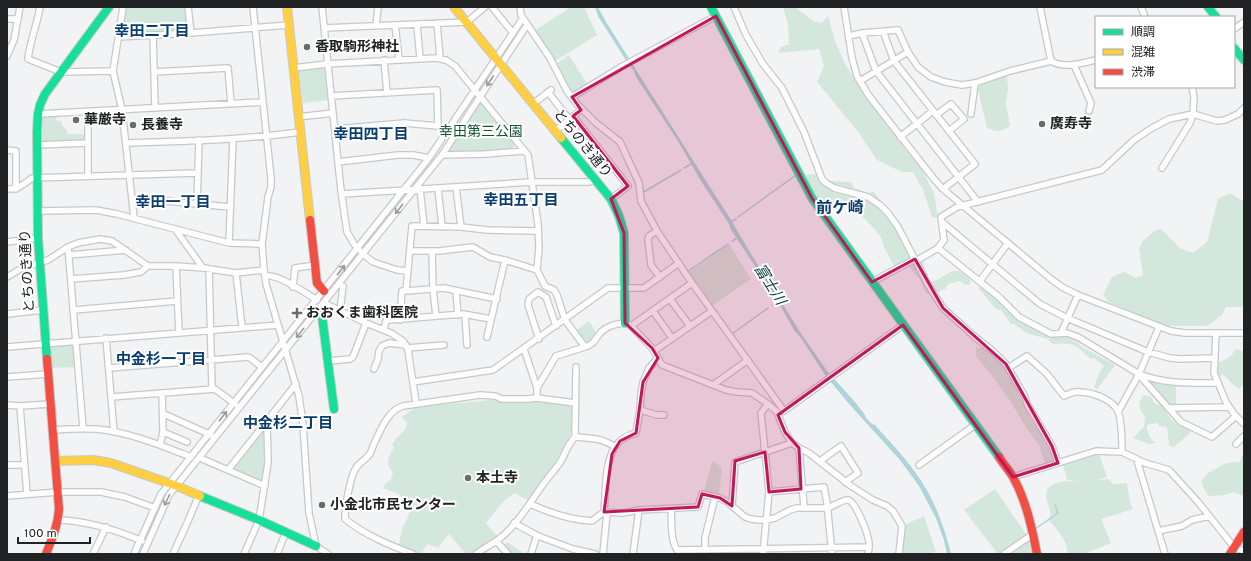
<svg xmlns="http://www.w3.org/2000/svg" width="1251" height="561" font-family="Overpass,'Noto Sans JP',sans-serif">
	<rect width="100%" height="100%" fill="#f1f3f5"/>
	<!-- green -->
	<path fill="#d4e7dc" d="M124,7H185L188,31L120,36Z
		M571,7H584L597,35L555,61L534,31Z
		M783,7H795L813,21L822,23L828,16L835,41L845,64L860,87L898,140L922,170L934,193L938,218L932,217L923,190L913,172H902L877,160L859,133L817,82L824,66L819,49L778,53L781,47L789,44L788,24Z
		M569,55L588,85L572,94L556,64Z
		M325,67L326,69L329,100L303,103L299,71L302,68Z
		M1007,75L1008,88L1006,103L1010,126C1001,132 997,132 987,128L977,85Z
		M481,103H483L515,143L514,148L511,149L449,153L447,151L478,104Z
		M45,116H56L57,121H61L62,125L67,130V134H85V139L83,141L44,142L41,138V119Z
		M814,174L827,181L851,182L854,188L870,193L873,191L881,201L910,256V261L898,267L894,266L885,249L881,237L867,221L857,212L844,206L818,201L812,192L806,178L807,175Z
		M1230,193L1244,202V306L1241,307H1226L1222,315L1207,326H1165L1109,302L1103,295L1112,277L1124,272L1136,278L1143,275L1139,248L1143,241L1154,231L1161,229L1181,249L1193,253L1207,242L1218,199Z
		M729,244L751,279L713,305L689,272Z
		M922,261L924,263V268L928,275L927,279L929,282C947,281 952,258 971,281L969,285L964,284L960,281L948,284L946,289C940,290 937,295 931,295C924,295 922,284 920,280C917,275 912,271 909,267Z
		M983,286L1021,320L1032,327L1046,335L1066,336L1077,340L1136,375L1076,341L1068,340L1076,342L1084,348L1115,365L1111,371L1097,389L1094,387L1100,371L1104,366L1094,358L1091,359C1074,344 1076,343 1053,344L1048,340L1051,338H1055L1051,337L1048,339L1026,333L1014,324H1011L1001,310H997L978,288Z
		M589,321L597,334L593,337L587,344L575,331Z
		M73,344L77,367L52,368L49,346Z
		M976,348H985C990,353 996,358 1000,363C1013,378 1019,398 1028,414C1035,427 1052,450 1054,463L1049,465L1044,461L1039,445L1027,429L1011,402L996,381L976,356Z
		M1236,349L1244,352V384L1239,389L1231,383L1228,379L1222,374L1220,377C1215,374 1217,368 1218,363L1230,357Z
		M1150,380L1176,384V405H1167L1149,382Z
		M1143,395L1151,397L1155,404L1162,405C1171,421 1175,427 1193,429L1187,436L1174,447L1169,446L1167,427L1159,426V424L1156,423L1147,425C1146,433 1150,437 1155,443L1149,444L1133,438L1144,427L1145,416C1138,407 1138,405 1143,395Z
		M492,400L512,403L529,402L540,400L573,406L572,431L569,439L547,476L528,500L514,493L502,503L486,523L497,536L472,554H466L449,534L438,548L427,544L421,554L409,550L399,545L402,529L413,506L398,494L383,488L385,484L390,480L393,473C385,461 388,459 394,447L392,444L406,428L407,423L402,417L416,407Z
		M263,430L266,431V461L264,482L261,483L232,469Z
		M1097,454L1100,456L1107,477L1093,481L1108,479L1113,484L1127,483L1130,503L1133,509L1101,519L1111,543L1087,553V554H1068C1067,551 1067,547 1066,544C1065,540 1052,522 1048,520L1051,515L1046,497L1047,489C1058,478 1074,482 1088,482L1067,480L1063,463Z
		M1244,454V496L1234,492L1224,495L1208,496L1201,482L1208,473L1226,463L1240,462L1242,455Z
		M712,461L719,465L722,470L719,494L704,492Z
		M995,489L1026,534L998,554L964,510Z
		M924,516L936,552L927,554H902V526Z
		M1029,541L1032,554H1011Z
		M507,542L526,554H505L501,548Z"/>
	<!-- water -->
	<path fill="#aed4d8" d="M595,7H598L606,22L708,184L728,215L751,254L802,335L828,372L855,402L865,415L866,418L872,424L875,425C888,440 903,455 915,472C933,496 944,525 951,554H947L944,540L936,518L919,486L900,460L850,405L825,375L801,338L794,330L776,298L768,288L759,272L731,230L729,224L701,181L678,141L636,77L634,71L629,65L598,16Z"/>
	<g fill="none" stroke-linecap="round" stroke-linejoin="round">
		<!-- stream -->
		<path stroke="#aed4d8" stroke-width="1.5" d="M684,168L693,163
			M642,193L681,170
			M738,217L796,175
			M731,222L736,219
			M732,241L737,238
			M688,271L728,244
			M773,305L778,300
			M732,334L768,308
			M1035,529L1058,513L1055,505"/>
		<!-- street casing -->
		<g stroke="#c6c8ca" stroke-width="8">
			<path id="street" d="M40,7C37,25 30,41 28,59L61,72L113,71
				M123,7L113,71L122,110L134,218
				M188,7L191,33
				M253,7L271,178V187L268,197L262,244L264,270L266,284L299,396L303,425L309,513L316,546L328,554
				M322,7L341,191L347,232L354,244L363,254L373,262L397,270L407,271
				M492,7L513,33
				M520,7L521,15L523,18L550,58L567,91L577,104L596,123L620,142L639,183L641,201L657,231L692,283L784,411L903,325
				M734,7L746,35L763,64L782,88L804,132L822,179L826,183L834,188L868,197L880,205L888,213L898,227L927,283L943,308L975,337L994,352L1006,364L1024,395L1028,406L1036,419L1052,446L1058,463
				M844,7L852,58L857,76L869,96L934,179L943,189L1051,279L1062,287L1078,295L1171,331L1185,333H1244
				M1040,7L1051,61
				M1141,7L1145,17
				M7,19H18
				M437,23L440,58
				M395,25L399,59
				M417,25L420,58
				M376,26L378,7
				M324,28L467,22L485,7
				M1234,29L1244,22
				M883,31L894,61L975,164L943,189
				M862,33L876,71L978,202
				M153,35L155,108
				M849,36L862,33L898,30L908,52L860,81
				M119,37L191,33L289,25
				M908,52L918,67L931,77L945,82L962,85L975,83L1010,71L1051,61C1064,69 1082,63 1096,60
				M7,56L14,40L20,7
				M384,60L387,93
				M1074,65L1091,103L1089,111
				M293,68L327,64L436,58L446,60L455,66L528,155L538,224L539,248L537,270L545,286L554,290L557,295L565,320L585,347C595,344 595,339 601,332C609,325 616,324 625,323L631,326L652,348L662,365L726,390L737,392L752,393L768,404L777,412L785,432L792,443L799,448L809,453L851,486L873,500L887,506L893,511L902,526L899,554
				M154,72L228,68L231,104
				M548,92L569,119
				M331,96L437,90L438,126
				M572,97L621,67L716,16
				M533,104L551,90
				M38,114L263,102
				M971,114L975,83
				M936,115L951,104L964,119L949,131
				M573,116L628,186L611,199
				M298,117L333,113
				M335,129L404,123L438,126L458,132
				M555,131L582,109
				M900,137L933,111
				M126,143C184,141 242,140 300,132
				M37,145L88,143
				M7,150L16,151V189
				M442,155L486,154L524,151
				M338,162L398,155H413L429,158
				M1162,168L1190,123L1193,114L1194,97L1192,87
				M88,176V112
				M456,187L461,227
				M7,189C19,189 23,185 32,178L197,173
				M420,189L424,226
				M438,189L442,226
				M342,194L532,182H589L594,180
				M133,198L230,207
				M197,203L199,140
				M38,211L96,210L117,214L229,243L262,244
				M942,222L1040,304L1067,318L1148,352L1170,358L1180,359L1215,358
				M175,229L203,268
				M657,231L649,236L648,240L651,265L660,277
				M7,242L38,238
				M229,243L233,139
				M68,247L83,428
				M938,248L999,297L1019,317L1051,334L1067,333L1078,337L1139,374C1164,384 1190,383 1217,383
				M410,251H439L473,247L490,257L505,260
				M432,252L433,289L436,316
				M69,255L126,250
				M916,261L938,248L944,240L941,217L957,207L1102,170L1134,140L1152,128L1169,119L1193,114L1217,121L1225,120L1238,114L1244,108
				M176,266L179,333
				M209,269L212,389
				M236,273L242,327
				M265,276C279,274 305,293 317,300
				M7,277L22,268L48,260L68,247L78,243L100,239L112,241L148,266
				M71,279L124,275L141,272L148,266H176L204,268L236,273L264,270
				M980,281L1008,243
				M872,282L915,259
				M339,284L343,286L340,311
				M293,287L295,268L316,265
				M406,291L444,288L497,299
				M456,291L458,315
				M670,299L690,326
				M324,303L366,323L391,333L403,341L408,350L416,403
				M74,310L177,301
				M653,311L672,338
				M7,314L43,310
				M465,315L467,345
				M400,320L402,291H406L412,226L461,227L487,230L538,231
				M631,326L692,283
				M384,329L386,321L388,320L463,314L491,319
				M1061,333L1078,295
				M1216,333L1214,373L1226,402L1234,414L1244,424
				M487,337L505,260L537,270
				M106,338L114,432
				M539,339L528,305L529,299L538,292L546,297L556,326
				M7,347L278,325
				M407,348L444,345
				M524,349L537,388
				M654,351L712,311
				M328,361L350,359L353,357L366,323
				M109,368L248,357L250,358L262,367
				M1008,368L1027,356L1047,374L1064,396C1069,394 1074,391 1079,392C1091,392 1109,398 1116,408C1122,415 1122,442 1122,452
				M374,369L378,359L379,351L382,346L389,343L406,345
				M1140,376L1181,422L1212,437L1236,416
				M7,377L48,374
				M413,382L493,370L608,288H644L679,263
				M713,385L748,360
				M111,397L215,389L235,404
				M537,398L575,403
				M7,405L20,406L27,494
				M20,406L50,404
				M1168,408L1229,407
				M640,410L657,415H664
				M1118,412L1139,374L1159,327
				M164,414L211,435
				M53,430C67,429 82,428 96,429C129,432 160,445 191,457
				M163,432L187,442
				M575,437C589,438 603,438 615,447
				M1236,444L1244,436
				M160,445L163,432L162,393
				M799,448L804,507
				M200,458L265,486
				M1137,460L1165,554
				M820,461L841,446L858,473L845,482
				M7,465H24
				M919,465L975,425
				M228,470L296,384
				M1013,477L1096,451L1122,452L1145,463L1169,470L1198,502L1234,547L1244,551
				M769,492L824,487L827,503L832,554
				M7,496L58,492H101L125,497L155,508
				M530,504C550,513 571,520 592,521L604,512C606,493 604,464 615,447C619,440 628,435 636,433L640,410L641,393L643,382L649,368L658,358
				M732,506L735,462L792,443
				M671,509C672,521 670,539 677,550L869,547
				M604,512L622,513L639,510L698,507L702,494L720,498L726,501L745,517L751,519L759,520H766L775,518L790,510L797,508H828C833,506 844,499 848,500C855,501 867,531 868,538C870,543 869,549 868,554
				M58,520C88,521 114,529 142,541
				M514,523L538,536L573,549L595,554
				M1158,531L1182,526L1192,520L1209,516
				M496,541L508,554
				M705,550V538L715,497
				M93,554L106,527
				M134,554L161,494L429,158L523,18
				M143,554L169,495L442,155L527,25
				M173,554L188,521L199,495
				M244,554L259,520L268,463L267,421
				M277,554L286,532
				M413,554C389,545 365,535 345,519C345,507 350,477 356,468C359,463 365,460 369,455C372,452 372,447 374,444C380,431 388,410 403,406L480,395L495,396L502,399H527L537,398V388L556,356L585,347
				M476,554C483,549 492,544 499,539C517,525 529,504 542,486C548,477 555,470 561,461C566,452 568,444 575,437L576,367
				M531,554L537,535
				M603,554L607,513
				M633,554L639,510
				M763,554L769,492L761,413L768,404
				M1004,554L1033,534"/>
		</g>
		<!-- fast casing -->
		<g stroke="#c6c8ca" stroke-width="10">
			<path id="fast" d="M711,7L812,198L999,457
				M1208,7L1216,17
				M1234,48L1244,60
				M561,138L611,199L619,216L624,233L625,323
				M317,311L322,316L334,409
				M47,359L38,238L37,132L38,114L40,105L45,94L109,7
				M200,496L259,520L316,546"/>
		</g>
		<!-- slow casing -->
		<g stroke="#c6c8ca" stroke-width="10">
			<path id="slow" d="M287,7L310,220
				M454,7L561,138
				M55,461L93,460L111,463L177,486L200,496"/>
		</g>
		<!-- jam casing -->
		<g stroke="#c6c8ca" stroke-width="10">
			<path id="jam" d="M310,220L317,283L324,291
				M999,457C1003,464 1009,470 1013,477C1026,500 1032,528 1037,554
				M46,554C52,539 58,525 59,509L47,359
				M1230,554L1244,532"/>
		</g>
		<!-- street -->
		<use href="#street" stroke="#fdfdfe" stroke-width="5.5"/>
		<!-- fast -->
		<use href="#fast" stroke="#16e098" stroke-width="8"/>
		<!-- slow -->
		<use href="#slow" stroke="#ffcf43" stroke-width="8"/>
		<!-- jam -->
		<use href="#jam" stroke="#f24e42" stroke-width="8"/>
	</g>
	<!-- one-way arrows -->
	<defs><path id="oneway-shaft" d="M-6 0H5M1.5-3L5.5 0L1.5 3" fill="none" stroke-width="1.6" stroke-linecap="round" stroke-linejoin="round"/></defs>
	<g stroke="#9a9a9b">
		<use href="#oneway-shaft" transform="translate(490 81) rotate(123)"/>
		<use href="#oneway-shaft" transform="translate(399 209) rotate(129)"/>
		<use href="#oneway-shaft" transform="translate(341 270) rotate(-52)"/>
		<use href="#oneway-shaft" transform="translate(300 333) rotate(129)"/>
		<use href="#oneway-shaft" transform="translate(223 416) rotate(-52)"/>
		<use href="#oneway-shaft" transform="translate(167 500) rotate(116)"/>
	</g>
	<!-- marked area -->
	<path fill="#c2185b" fill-opacity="0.2" stroke="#c2185b" stroke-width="3" stroke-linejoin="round" d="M716,16L812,198L872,282L915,259L943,308L1006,364L1052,446L1058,463L1013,477L903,325L778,415L785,432L799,448L801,489L769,492L765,452L735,461L732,506L720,498L702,494L698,507L604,512L612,454L620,441L636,433L643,382L658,358L652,348L625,323L624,233L611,199L628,186L573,116L581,110L572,97Z"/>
	<!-- markers -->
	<g fill="#696b6c" stroke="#fff" stroke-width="1.5">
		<circle cx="307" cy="47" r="4"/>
		<circle cx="76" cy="120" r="4"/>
		<circle cx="1042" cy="124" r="4"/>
		<circle cx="133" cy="125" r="4"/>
		<path d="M295 307h4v4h4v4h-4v4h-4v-4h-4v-4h4z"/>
		<circle cx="468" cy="478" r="4"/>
		<circle cx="322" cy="505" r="4"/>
	</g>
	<g text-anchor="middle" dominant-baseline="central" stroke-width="4" stroke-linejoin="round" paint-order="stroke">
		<!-- poi labels -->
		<g font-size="14" font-weight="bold" fill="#202223" stroke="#fff" text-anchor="start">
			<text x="315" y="47">香取駒形神社</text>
			<text x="84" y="120">華厳寺</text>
			<text x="1050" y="124">廣寿寺</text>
			<text x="141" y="125">長養寺</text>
			<text x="306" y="313">おおくま歯科医院</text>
			<text x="476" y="478">本土寺</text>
			<text x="330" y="505">小金北市民センター</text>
		</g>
		<!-- park labels -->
		<g font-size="14" fill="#125332" stroke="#fff">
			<text x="481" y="132">幸田第三公園</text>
		</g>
		<!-- street labels -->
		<g font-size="14" fill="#202223" stroke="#fff">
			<text transform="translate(582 144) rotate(51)">とちのき通り</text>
			<text transform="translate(28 271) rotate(-93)">とちのき通り</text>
		</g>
		<!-- neighbourhood labels -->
		<g font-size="15" font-weight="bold" fill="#0b3e70" stroke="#fff">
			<text x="152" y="32">幸田二丁目</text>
			<text x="371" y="135">幸田四丁目</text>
			<text x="521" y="201">幸田五丁目</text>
			<text x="173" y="203">幸田一丁目</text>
			<text x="161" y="360">中金杉一丁目</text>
			<text x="288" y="424">中金杉二丁目</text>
		</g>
		<!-- water labels -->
		<g font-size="15" font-style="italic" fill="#083b40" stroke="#fff">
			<text transform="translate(769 285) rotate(58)">富士川</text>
		</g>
		<!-- quarter labels -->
		<g font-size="16" font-weight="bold" fill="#0b3e70" stroke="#fff">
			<text x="840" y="209">前ケ崎</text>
		</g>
	</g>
	<!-- border -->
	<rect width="1251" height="561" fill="none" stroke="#202223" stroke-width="16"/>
	<!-- legend -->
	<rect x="1095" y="16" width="140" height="72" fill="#ffffff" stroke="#a6a7a7"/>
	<rect x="1103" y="29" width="20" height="6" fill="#16e098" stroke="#a6a7a7"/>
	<text x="1131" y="36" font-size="12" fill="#202223">順調</text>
	<rect x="1103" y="49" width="20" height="6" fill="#ffcf43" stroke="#a6a7a7"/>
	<text x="1131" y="56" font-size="12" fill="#202223">混雑</text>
	<rect x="1103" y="69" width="20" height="6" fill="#f24e42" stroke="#a6a7a7"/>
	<text x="1131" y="76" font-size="12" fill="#202223">渋滞</text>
	<!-- scale -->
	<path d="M18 537v6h72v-6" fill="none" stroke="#202223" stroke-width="2"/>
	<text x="24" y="537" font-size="12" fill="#202223" stroke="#ffffff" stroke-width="3" paint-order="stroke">100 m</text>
</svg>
